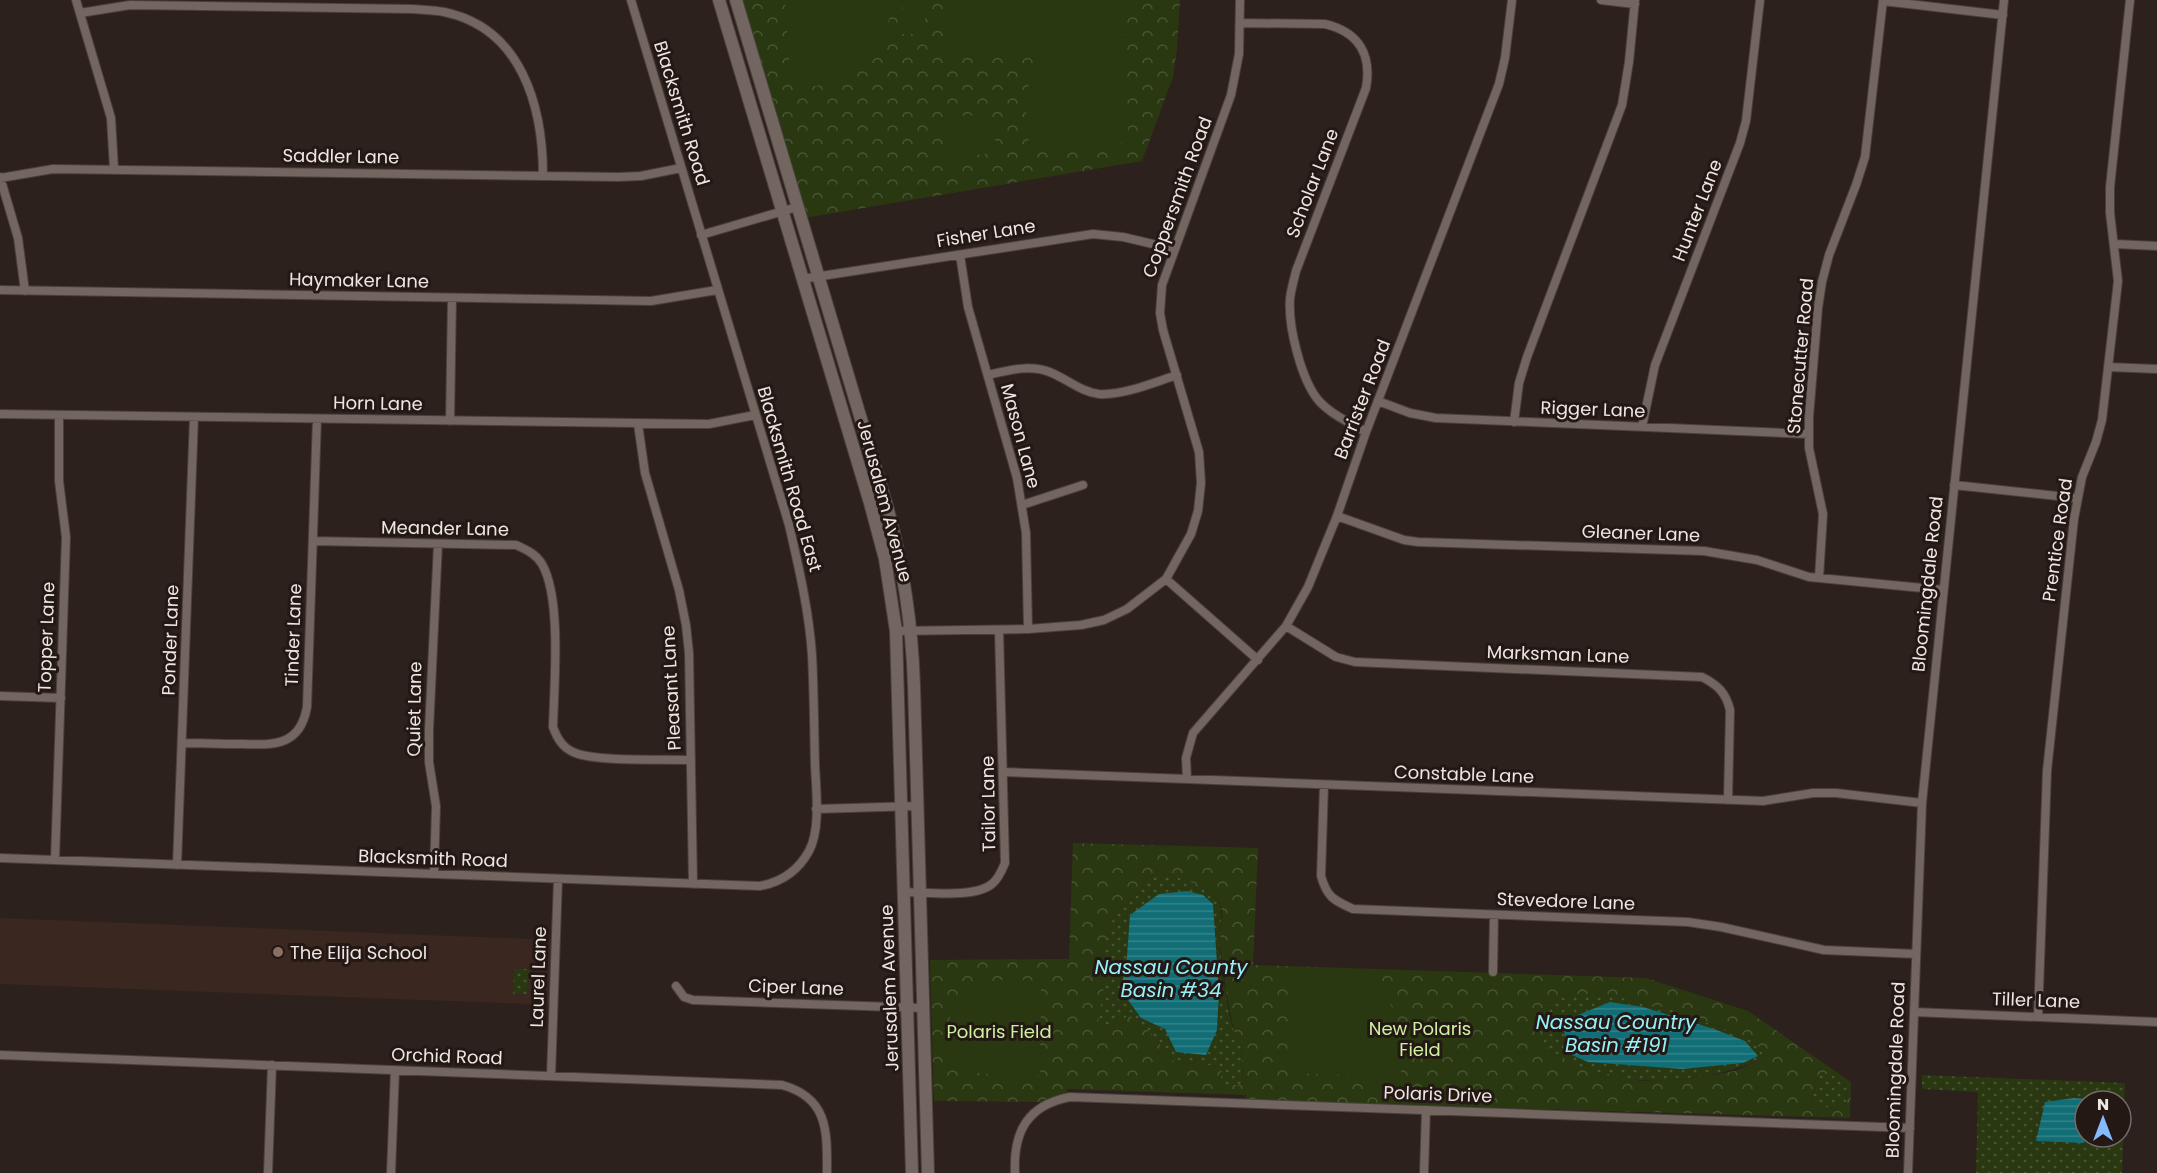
<svg xmlns="http://www.w3.org/2000/svg" width="2157" height="1173" font-family="Poppins,sans-serif">
	<defs>
		<pattern id="grass-dots" width="8" height="8" patternUnits="userSpaceOnUse" patternTransform="scale(1.5)"><rect width="8" height="8" fill="#293811"/><path d="M2 2h.1M6 6h.1" fill="none" stroke="#485534" stroke-width="1.8" stroke-linecap="round"/></pattern>
		<pattern id="forest-crowns" width="20" height="18" patternUnits="userSpaceOnUse" patternTransform="scale(1.5)"><rect width="20" height="18" fill="#293811"/><path d="M2 6a3 3 0 1 1 6 0M12 15a3 3 0 1 1 6 0" fill="none" stroke="#485534"/></pattern>
		<pattern id="water-rules" width="6" height="5" patternUnits="userSpaceOnUse" patternTransform="scale(1.5)"><rect width="6" height="5" fill="#116d76"/><path d="M0 2.5h6" fill="none" stroke="#348289"/></pattern>
	</defs>
	<rect width="100%" height="100%" fill="#2d211d"/>
	<!-- education -->
	<path fill="#392720" d="M0,918L557,940L554,1005L0,984Z"/>
	<!-- grass -->
	<path fill="url(#grass-dots)" fill-rule="evenodd" d="M1167,874L1194,883L1218,898C1223,914 1220,929 1220,945C1221,966 1229,1033 1241,1047L1243,1086L1225,1085L1221,1078L1222,1067L1173,1061L1152,1034L1129,1016L1115,1024L1096,1029L1106,973L1102,953L1111,923L1119,909L1140,893L1147,877Z
		M514,969H529L528,994H513Z
		M1572,994H1605L1667,1008L1749,1038L1762,1050V1059C1705,1083 1637,1088 1577,1068C1566,1064 1554,1051 1543,1044L1542,1009L1548,1003Z
		M1819,1074H1832L1847,1086L1846,1102C1836,1110 1827,1107 1815,1106L1812,1098Z
		M1922,1075L2125,1083L2122,1173H1976L1978,1092L1922,1089ZM2074,1098L2121,1101V1137H2092L2083,1143Z"/>
	<!-- forest -->
	<path fill="url(#forest-crowns)" fill-rule="evenodd" d="M733,0H1180L1177,49L1173,77L1142,161L798,219Z
		M1073,843L1258,848L1253,965L1646,978L1748,1011L1851,1082L1850,1118L1504,1108L1503,1110L1246,1101V1095L1067,1089L1066,1098L1051,1102L934,1101L930,960L1069,959ZM1167,874L1194,883L1218,898L1222,910L1220,945L1227,997L1236,1041L1241,1047L1243,1085H1225L1221,1078L1222,1067L1173,1061L1152,1034L1129,1015L1115,1024L1097,1029L1106,973L1102,953L1111,923L1119,909L1140,893L1147,877ZM1572,994H1605L1667,1008L1749,1038L1762,1050V1059L1735,1071L1687,1079L1642,1081L1575,1067L1543,1044L1542,1009L1548,1003ZM1819,1074H1832L1847,1086L1846,1102C1837,1110 1827,1107 1815,1106L1812,1098Z"/>
	<!-- pitch -->
	<path fill="#293811" d="M785,0H891L890,17L883,35L875,47L862,61L846,73L817,86L791,85Z
		M903,0H925V34H903Z
		M945,0H1123L1122,45L1129,143L1030,149C1027,132 1023,95 1031,80C1036,71 1043,65 1050,58L944,56Z
		M970,115C989,121 995,133 998,152L947,159L943,118Z
		M1292,970L1362,973C1404,1012 1401,1022 1401,1077L1293,1073L1288,1066Z
		M1005,979L1041,981L1040,1074L1032,1078L950,1070L943,1031L963,994Z"/>
	<!-- water -->
	<path fill="url(#water-rules)" d="M1187,891L1203,895L1213,904L1219,993L1217,1030L1206,1055L1176,1052L1165,1029L1141,1018L1121,990L1127,956L1130,915L1159,894Z
		M1610,1002L1643,1007L1714,1029L1745,1041L1758,1056L1743,1063L1682,1069L1588,1062L1567,1053L1563,1021Z
		M2074,1098L2112,1101H2085V1137H2092L2083,1143L2036,1141L2045,1102Z"/>
	<g fill="none" stroke-linecap="round" stroke-linejoin="round">
		<!-- street casing -->
		<g stroke="#49403c" stroke-width="10">
			<path id="street" d="M76,0L111,118L114,169
				M1601,0L1635,4
				M1883,1L2003,15
				M80,13L130,5L412,9C423,10 434,10 444,12C522,28 543,107 543,176
				M1240,23L1325,24C1359,32 1372,55 1366,88L1296,271C1294,280 1291,289 1290,299C1288,326 1301,380 1319,401C1332,415 1350,423 1366,432
				M0,177L18,238L25,291
				M0,178L53,169L619,177L641,176L681,168
				M701,235L797,207
				M2115,244L2157,246
				M960,255L968,307L1017,478L1026,533L1028,629
				M802,279L1093,234L1123,237L1174,249
				M0,290L651,301L717,290
				M2108,367L2157,369
				M988,375C1009,370 1031,364 1052,373C1068,380 1082,392 1099,394C1122,396 1155,382 1177,375
				M1378,401L1410,413L1436,418L1809,434
				M0,414L709,424L755,415
				M450,421L452,298
				M1514,422L1519,383L1527,357L1622,105L1629,62L1635,0
				M638,424L645,473L679,590L686,625L689,653L693,884
				M1642,427L1655,365L1740,143L1746,121L1760,0
				M1954,485L2076,498
				M1022,505L1083,485
				M1337,516L1404,540L1418,542L1704,551L1757,560L1809,577L1943,590
				M313,541L516,545C527,550 536,554 542,564C562,599 554,686 553,727C557,738 562,747 573,752C592,762 665,759 691,760
				M1819,578L1823,514L1809,448V417L1818,308L1822,282L1829,255L1856,185L1865,157L1883,0
				M1166,579L1258,660
				M1286,626L1336,657L1355,662L1702,677C1718,685 1726,693 1730,710L1728,800
				M896,631L1028,629L1081,625L1104,620L1127,609L1166,579L1191,534L1198,511L1201,483L1199,452L1163,330L1160,313L1162,285L1231,95L1239,54L1240,0
				M0,696L61,698
				M183,743C201,743 220,744 239,744C273,745 300,747 307,707L317,419
				M1004,772L1763,801L1813,793H1836L1922,803
				M1187,778L1186,758L1193,733L1286,626L1308,587L1337,516L1366,432L1499,84L1505,58L1512,0
				M1324,785L1321,876C1327,897 1333,900 1353,909L1688,922L1721,927L1824,950L1916,954
				M816,809L917,806
				M0,858L760,886C782,882 798,871 809,851C821,829 816,789 815,765C814,728 814,692 812,655C809,611 799,568 789,525L631,0
				M55,860L66,537L59,481V415
				M177,865L194,417
				M434,874L436,806L429,762V730L438,544
				M904,892C927,892 976,899 993,883C999,878 1002,870 1005,863L999,630
				M1493,972L1494,915
				M676,986L684,997L693,1000L922,1008
				M1914,1012L2157,1022
				M2038,1017L2047,771L2074,519L2082,477L2096,442L2102,420L2118,281L2110,213V187L2130,0
				M0,1055L782,1085C829,1098 827,1132 827,1173
				M551,1076L558,879
				M268,1173L272,1065
				M391,1173L395,1070
				M1015,1173C1013,1131 1028,1105 1070,1097L1910,1128
				M1424,1173L1426,1110
				M1908,1173L1922,803L2004,0"/>
		</g>
		<!-- secondary casing -->
		<g stroke="#49403c" stroke-width="14">
			<path id="secondary" d="M719,0L870,503L885,559L896,631L912,1173
				M736,0L886,503C903,563 912,623 914,686L928,1173"/>
		</g>
		<!-- street -->
		<use href="#street" stroke="#736560" stroke-width="8"/>
		<!-- secondary -->
		<use href="#secondary" stroke="#736560" stroke-width="12"/>
	</g>
	<!-- markers -->
	<circle fill="#8d6e63" stroke="#231814" stroke-width="2" cx="278" cy="952" r="6"/>
	<g text-anchor="middle" dominant-baseline="central" stroke-width="6" stroke-linejoin="round" paint-order="stroke">
		<!-- street labels -->
		<g font-size="18" fill="#eee6e3" stroke="#231814">
			<text transform="translate(682 113) rotate(73)">Blacksmith Road</text>
			<text transform="translate(341 156) rotate(1)">Saddler Lane</text>
			<text transform="translate(1312 183) rotate(-69)">Scholar Lane</text>
			<text transform="translate(1177 197) rotate(-70)">Coppersmith Road</text>
			<text transform="translate(1697 210) rotate(-69)">Hunter Lane</text>
			<text transform="translate(986 233) rotate(-9)">Fisher Lane</text>
			<text transform="translate(359 280) rotate(1)">Haymaker Lane</text>
			<text transform="translate(1800 356) rotate(-85)">Stonecutter Road</text>
			<text transform="translate(1362 399) rotate(-69)">Barrister Road</text>
			<text transform="translate(378 403) rotate(1)">Horn Lane</text>
			<text transform="translate(1593 409) rotate(2)">Rigger Lane</text>
			<text transform="translate(1021 436) rotate(75)">Mason Lane</text>
			<text transform="translate(790 479) rotate(74)">Blacksmith Road East</text>
			<text transform="translate(885 501) rotate(75)">Jerusalem Avenue</text>
			<text transform="translate(445 528) rotate(1)">Meander Lane</text>
			<text transform="translate(1641 533) rotate(2)">Gleaner Lane</text>
			<text transform="translate(2057 540) rotate(-82)">Prentice Road</text>
			<text transform="translate(1927 584) rotate(-84)">Bloomingdale Road</text>
			<text transform="translate(293 635) rotate(-88)">Tinder Lane</text>
			<text transform="translate(46 637) rotate(-88)">Topper Lane</text>
			<text transform="translate(170 640) rotate(-88)">Ponder Lane</text>
			<text transform="translate(1558 654) rotate(2)">Marksman Lane</text>
			<text transform="translate(671 688) rotate(-93)">Pleasant Lane</text>
			<text transform="translate(414 709) rotate(-89)">Quiet Lane</text>
			<text transform="translate(1464 774) rotate(2)">Constable Lane</text>
			<text transform="translate(988 804) rotate(-91)">Tailor Lane</text>
			<text transform="translate(433 858) rotate(2)">Blacksmith Road</text>
			<text transform="translate(1566 901) rotate(2)">Stevedore Lane</text>
			<text transform="translate(538 977) rotate(-88)">Laurel Lane</text>
			<text transform="translate(796 987) rotate(2)">Ciper Lane</text>
			<text transform="translate(889 988) rotate(-92)">Jerusalem Avenue</text>
			<text transform="translate(2036 1000) rotate(2)">Tiller Lane</text>
			<text transform="translate(447 1056) rotate(2)">Orchid Road</text>
			<text transform="translate(1895 1070) rotate(-88)">Bloomingdale Road</text>
			<text transform="translate(1438 1094) rotate(2)">Polaris Drive</text>
		</g>
		<!-- poi labels -->
		<g font-size="18" fill="#eee6e3" stroke="#231814" text-anchor="start">
			<text x="290" y="952">The Elija School</text>
		</g>
		<!-- park labels -->
		<g font-size="18" fill="#cef0a0" stroke="#231814">
			<text x="1420" y="1028">New Polaris<tspan x="1420" dy="21">Field</tspan></text>
			<text x="999" y="1031">Polaris Field</text>
		</g>
		<!-- water labels -->
		<g font-size="20" font-style="italic" fill="#95f0fa" stroke="#231814">
			<text x="1171" y="967">Nassau County<tspan x="1171" dy="23">Basin #34</tspan></text>
			<text x="1616" y="1022">Nassau Country<tspan x="1616" dy="23">Basin #191</tspan></text>
		</g>
	</g>
	<!-- north arrow -->
	<g transform="translate(2103 1119)"><circle r="28" fill="#231814" stroke="#746a67" stroke-width="1.5"/>
	<path d="M0-4.5L10 22L0 15L-10 22Z" fill="#86bbfb"/>
	<text y="-9" font-size="16" font-weight="bold" text-anchor="middle" fill="#eee6e3">N</text>
	</g>
</svg>
